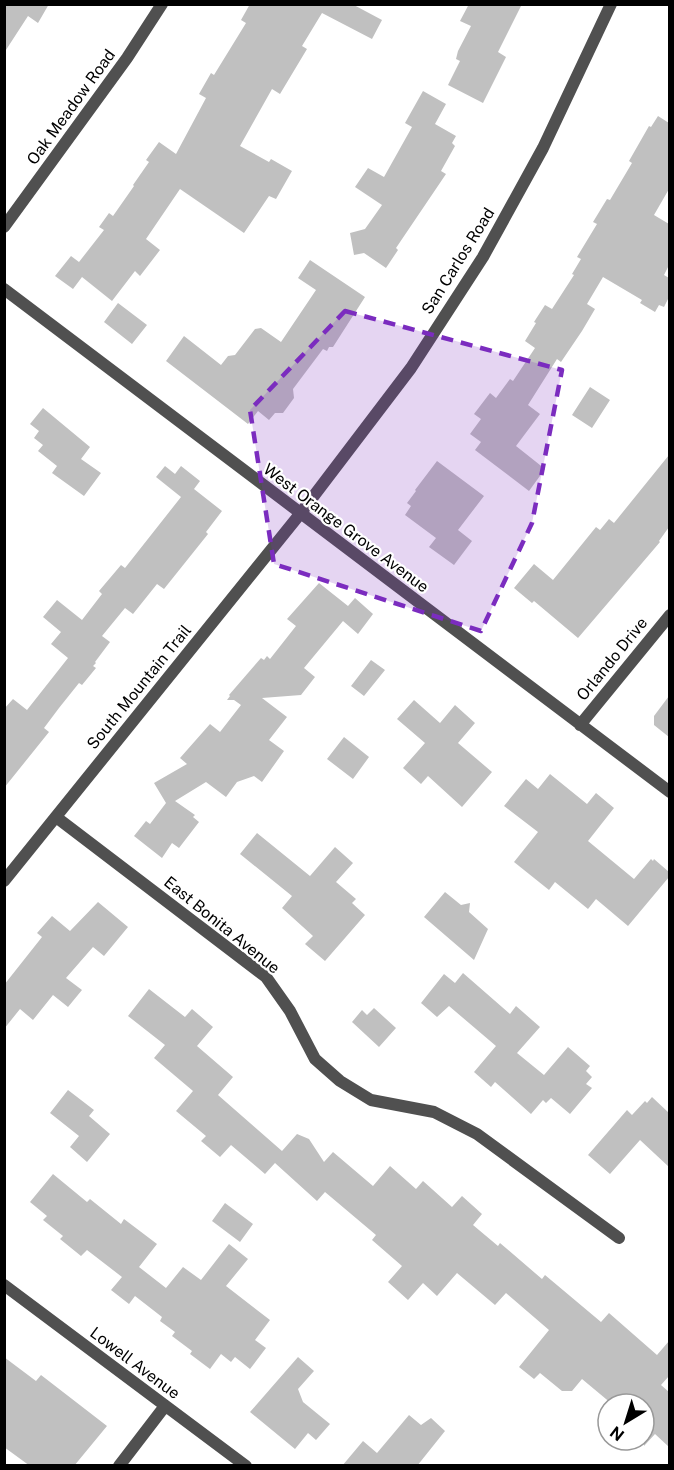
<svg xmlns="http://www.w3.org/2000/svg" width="674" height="1470" font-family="'Public Sans',sans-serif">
	<rect width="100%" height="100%" fill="#fff"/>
	<!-- building -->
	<path fill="#c0c0c0" d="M4,4H49L38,23L28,16L4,53Z
		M250,4H352L382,20L372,39L322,13L302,46L307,49L280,94L272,89L240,146L269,162L271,159L292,171L276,199L269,196L244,233L180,189L146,239L160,250L140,276L135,271L112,301L82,277L73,289L55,276L71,256L79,262L104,230L99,227L109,213L113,216L134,186L133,185L149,162L146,160L159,142L176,154L206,98L199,94L211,73L214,75L246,23L241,20Z
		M469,4H522L498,52L506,57L483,103L448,85L460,61L456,59L458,51L471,26L460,21Z
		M423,91L446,104L435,124L456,136L452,143L455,146L441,171L446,174L396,248L398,250L386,268L364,253L354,255L350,233L365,229L382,205L355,187L368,168L384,177L412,127L405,123Z
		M658,116L669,123V189L654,215L669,224V265L664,275L669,278V297L664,307L659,305L655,312L640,303L642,300L603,277L587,304L595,309L582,331L561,362L557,359L528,405L540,414L516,446L545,469L529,491L475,450L481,442L470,434L481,419L474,414L490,393L496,398L510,379L513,381L535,348L525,341L536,323L534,322L545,305L552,309L574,275L572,274L581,259L577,257L597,224L593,222L607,199L610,200L632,163L629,161L649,126L651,127Z
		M310,260L365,297L333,347H329L327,351L323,349L293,389L294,398L283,413H275L269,420L258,411L248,424L166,361L184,336L221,365L228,356L235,355L255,329L261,328L281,342L316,290L298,278Z
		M118,303L147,325L132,344L104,322Z
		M590,387L610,400L592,428L572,415Z
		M43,408L90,447L81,459L101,473L84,496L52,473L57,466L38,451L43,445L34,438L39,431L30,424Z
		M669,455V527L659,541L660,542L578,638L534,601L532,603L514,588L534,564L553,580L596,527L600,530L609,519L614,523Z
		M437,461L484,496L458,530L472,541L454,565L429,547L436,538L405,515L411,506L407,503L416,491L415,490Z
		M165,466L175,474L181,466L200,481L194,489L222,511L206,532L208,534L164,589L157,584L133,614L125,608L102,636L110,642L95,662L96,663L93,666L96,668L82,685L79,683L59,708L44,728L49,732L4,788V709L13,699L27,710L68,658L51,644L61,632L43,617L57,600L82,620L102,594L99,591L121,565L125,568L181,497L156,477Z
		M319,583L348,606L355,598L373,614L358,634L343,621L304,668L315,677L301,695L262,698L287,717L269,740L284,751L262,782L254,776L237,782L226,797L206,782L175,801L195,815L193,817L199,822L179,848L172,843L162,858L134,836L146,821L150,824L166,803L154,783L187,764L180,758L210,724L220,732L241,705L234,700H227L230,696L229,695L261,658L264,660L267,656L270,659L296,626L287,619Z
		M371,660L385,670L364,696L351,686Z
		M669,696V737L654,725V716Z
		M414,700L440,723L455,705L475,723L458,743L492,772L462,807L428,776L421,784L403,768L425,743L397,719Z
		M344,737L369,757L353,779L327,759Z
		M550,774L587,804L596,793L614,808L588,841L634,879L651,859L653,861L654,859L669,872V877L628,926L596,899L588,909L555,882L549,890L514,862L538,832L504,806L526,779L538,789Z
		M257,833L310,876L335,847L353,863L336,882L356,899L352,903L365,915L325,961L305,944L313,936L282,908L292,896L240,854Z
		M445,892L461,905L470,903L469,912L488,929L474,960L424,917Z
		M98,902L128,927L104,956L93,947L66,978L82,990L68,1007L53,995L33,1020L20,1009L4,1029V985L42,937L37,933L52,916L70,931Z
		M463,973L510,1014L516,1006L540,1027L517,1053L544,1075L568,1047L590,1066L586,1071L592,1077L586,1084L592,1088L570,1114L551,1098L546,1103L543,1100L531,1114L495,1082L491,1087L474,1072L496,1046L449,1006L437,1017L421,1003L444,974L455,983Z
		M149,989L185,1017L192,1009L213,1027L197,1046L233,1077L218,1095L282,1151L297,1134L309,1139L324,1162L333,1152L373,1186L390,1166L416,1189L423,1181L452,1207L462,1196L482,1214L473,1225L498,1246L500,1243L542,1279L545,1275L601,1322L609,1313L657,1355L669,1341V1376L661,1385L669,1392V1447L655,1434L644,1446V1404H612L582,1379L572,1391H562L540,1373L534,1379L519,1367L549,1330L506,1293L495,1305L457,1273L437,1296L423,1283L408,1300L388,1282L402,1266L372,1240L376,1235L325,1192L317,1201L275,1163L265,1174L231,1145L220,1157L201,1141L206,1136L176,1111L193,1091L154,1058L165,1045L128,1016Z
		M374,1008L396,1028L379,1047L352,1022L362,1010L367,1015Z
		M68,1090L94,1110L89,1116L110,1134L87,1162L70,1147L79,1136L50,1113Z
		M652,1097L669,1113V1167L640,1140L610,1174L588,1155L627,1110L632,1115L645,1101L647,1103Z
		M53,1174L87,1202L90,1199L121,1224L124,1219L157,1244L139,1267L166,1288L183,1267L201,1280L229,1244L248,1259L226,1286L270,1320L255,1340L266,1348L250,1369L235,1357L231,1362L221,1354L210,1369L190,1354L192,1351L172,1336L175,1332L160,1321L162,1317L135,1296L129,1304L111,1290L122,1277L87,1250L81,1256L60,1239L63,1236L43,1220L47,1216L30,1202Z
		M225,1203L253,1224L240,1242L212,1221Z
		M4,1357L36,1381L41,1375L107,1426L74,1466H30L4,1447Z
		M298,1357L314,1371L298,1389L303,1402L330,1424L316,1440L308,1433L295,1449L250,1412Z
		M409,1415L421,1425L431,1418L445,1431L417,1466H342L363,1441L377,1453Z"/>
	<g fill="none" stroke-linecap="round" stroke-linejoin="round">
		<!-- street -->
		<path stroke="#505050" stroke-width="12" d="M4,227L127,58L162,4
			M4,289L670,792
			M580,725L670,615
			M56,817L266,977L290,1011L315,1059L340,1081L371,1100L434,1112L477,1134L619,1238
			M4,881L300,514L411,368L483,257L543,148L611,4
			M4,1285L246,1466
			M119,1466L165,1406"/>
	</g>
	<!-- marked area -->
	<path fill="#7b2cbf" fill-opacity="0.2" stroke="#7b2cbf" stroke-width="4.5" stroke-dasharray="12 8" stroke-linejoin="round" d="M345,311L562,370L532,523L481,631L274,564L250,410Z"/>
	<g text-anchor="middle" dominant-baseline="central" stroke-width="4.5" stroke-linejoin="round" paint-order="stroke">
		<!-- street labels -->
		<g font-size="16" fill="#000" stroke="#fff">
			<text transform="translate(71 107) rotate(-54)">Oak Meadow Road</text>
			<text transform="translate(458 261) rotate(-58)">San Carlos Road</text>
			<text transform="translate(346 528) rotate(37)">West Orange Grove Avenue</text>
			<text transform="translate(612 659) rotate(-51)">Orlando Drive</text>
			<text transform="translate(139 687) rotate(-51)">South Mountain Trail</text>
			<text transform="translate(222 925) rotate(39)">East Bonita Avenue</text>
			<text transform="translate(135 1363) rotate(37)">Lowell Avenue</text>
		</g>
	</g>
	<!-- border -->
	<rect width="674" height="1470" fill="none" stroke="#000000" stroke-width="12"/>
	<!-- north arrow -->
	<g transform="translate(626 1422) rotate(218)"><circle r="28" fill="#ffffff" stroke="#999999" stroke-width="1.5"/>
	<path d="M0-4.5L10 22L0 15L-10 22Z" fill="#000000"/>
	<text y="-9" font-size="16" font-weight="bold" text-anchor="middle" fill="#000000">N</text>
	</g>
</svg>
